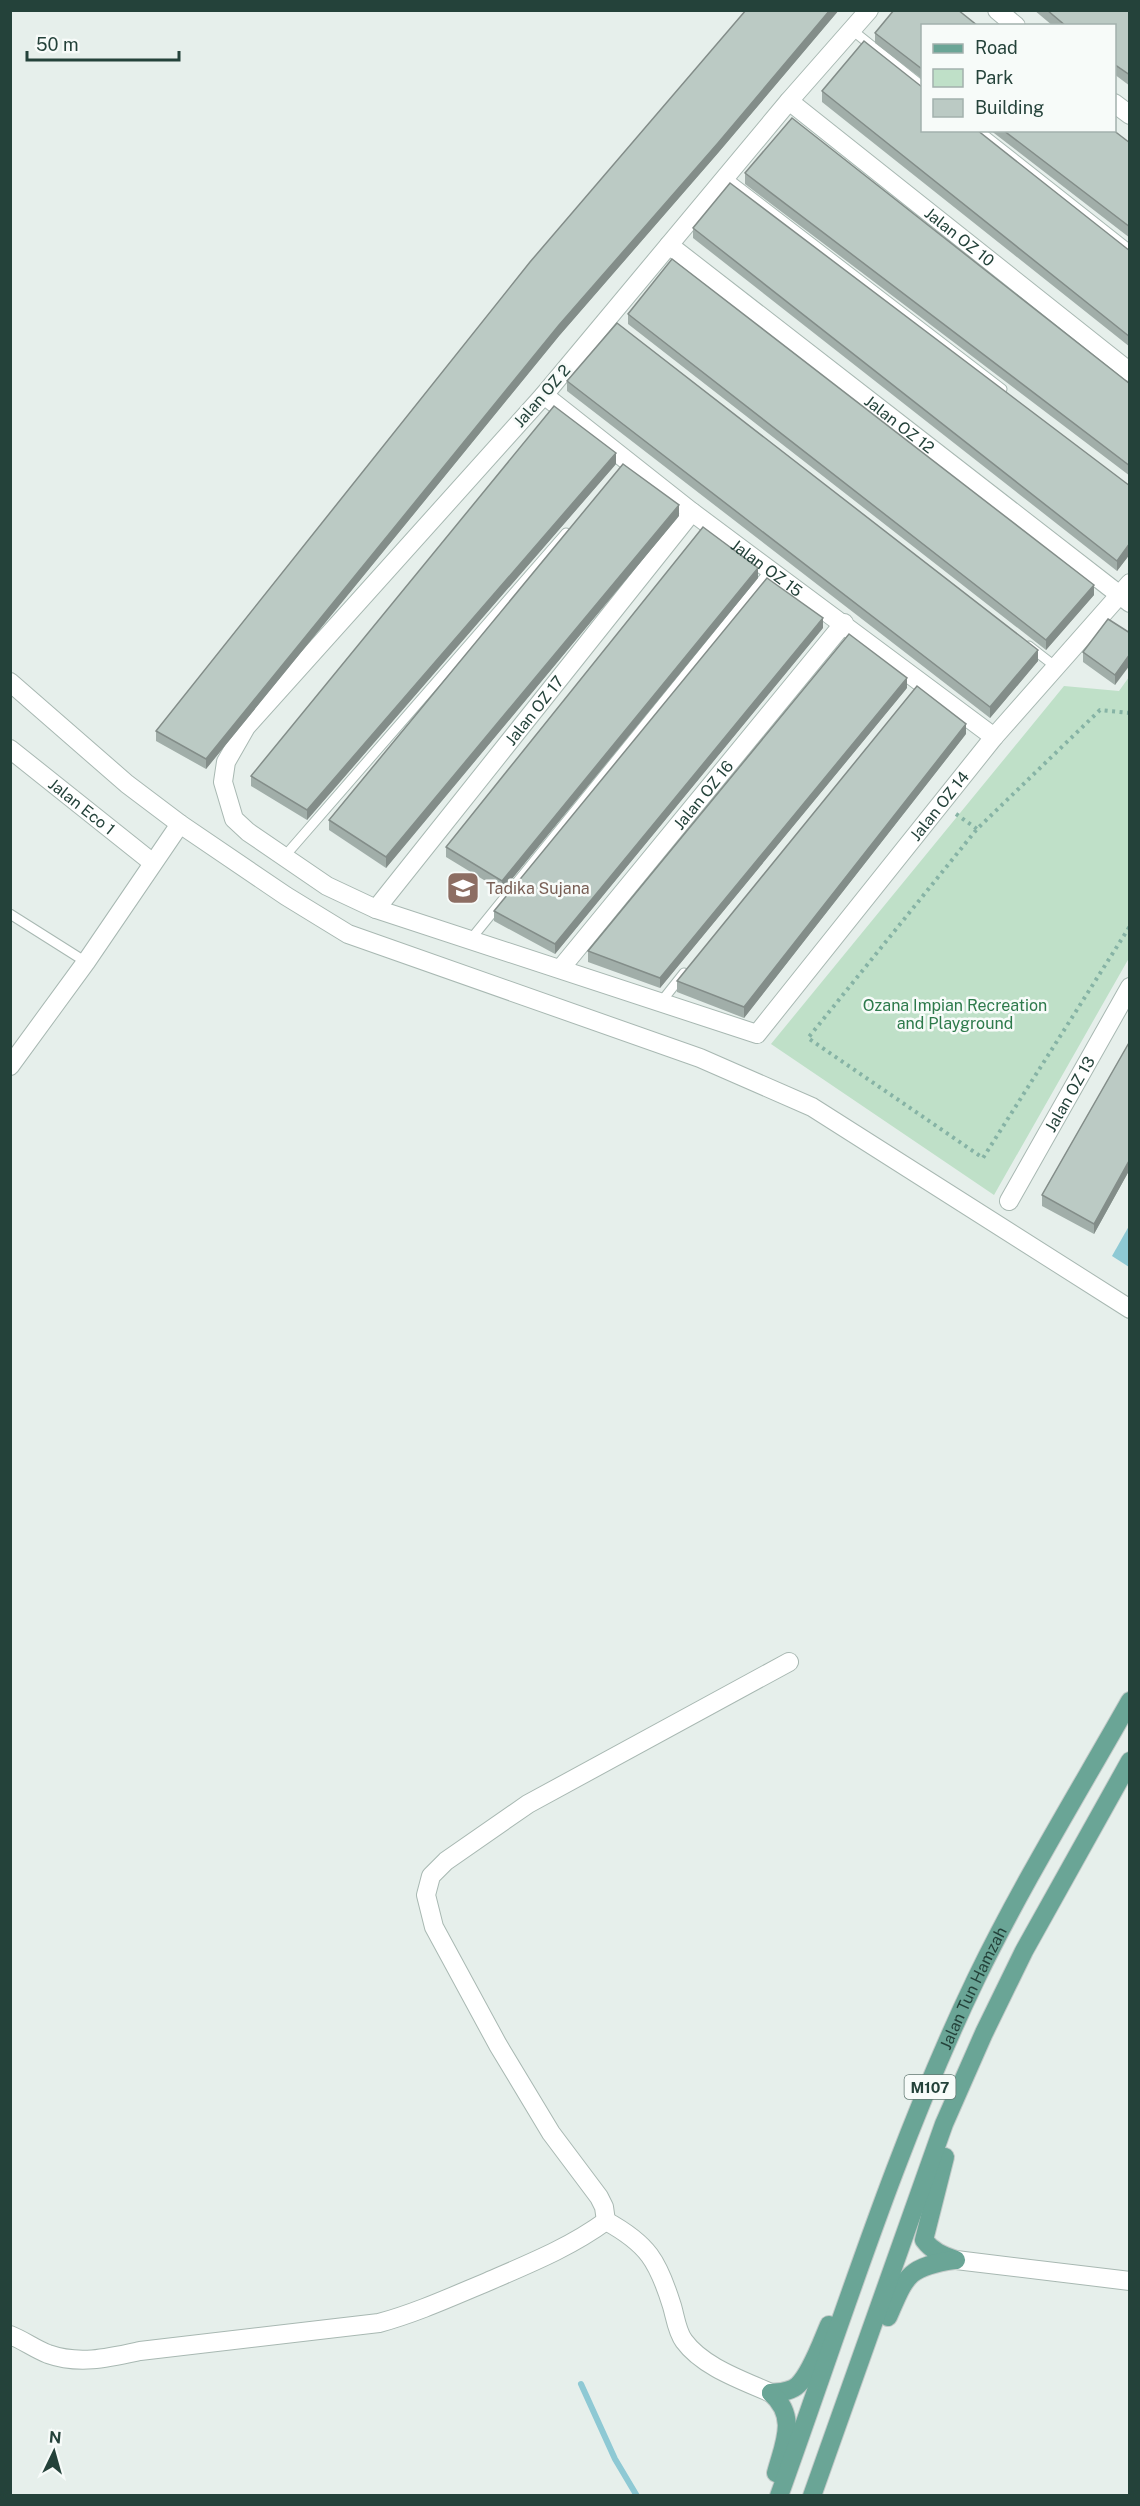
<svg xmlns="http://www.w3.org/2000/svg" width="1140" height="2506" font-family="'Public Sans',sans-serif">
	<rect width="100%" height="100%" fill="#e6efeb"/>
	<!-- green -->
	<path fill="#bfe0c8" d="M1129,677V958L994,1195L771,1044L1064,686L1119,691Z"/>
	<!-- water -->
	<path fill="#8ec9d4" d="M1129,1226V1267L1112,1256Z"/>
	<g fill="none" stroke-linecap="round" stroke-linejoin="round">
		<!-- stream -->
		<path stroke="#8ec9d4" stroke-width="6" d="M581,2384L615,2459L637,2496"/>
		<!-- lane casing -->
		<g stroke="#a8b8b2" stroke-width="11">
			<path id="lane" d="M852,30L922,86
				M978,130L1130,250
				M726,177L1002,389
				M1029,646L1056,667
				M284,857L566,533
				M10,914L86,962
				M471,939L771,569
				M661,1002L684,973"/>
		</g>
		<!-- street casing -->
		<g stroke="#a8b8b2" stroke-width="20">
			<g id="street">
				<path id="s1" d="M869,10L789,101L544,395L246,727L226,762L223,782L234,819L248,832L327,886L376,909L757,1034L994,737L1130,583"/>
				<path d="M997,10L1016,26"/>
				<path id="s2" d="M789,101L1130,372"/>
				<path d="M1114,103L1130,115"/>
				<path id="s3" d="M669,245L1130,603"/>
				<path id="s4" d="M544,395L692,512L994,737"/>
				<path d="M10,682L127,784L180,824L286,896L348,934L700,1058L812,1107L1130,1309"/>
				<path id="s5" d="M10,749L153,863"/>
				<path id="s6" d="M376,909L692,512"/>
				<path id="s7" d="M561,968L844,623"/>
				<path d="M10,1066L86,962L180,824"/>
				<path id="s8" d="M1009,1201L1130,987"/>
				<path d="M606,2221L604,2207L599,2197L551,2133L498,2045L434,1927L426,1895L431,1876L446,1861L528,1804L789,1662"/>
				<path d="M606,2221C648,2244 658,2261 672,2306C675,2316 677,2332 684,2341C703,2367 742,2380 771,2393"/>
				<path d="M956,2260L1130,2281"/>
				<path d="M10,2335C23,2340 35,2349 48,2354C79,2365 108,2358 140,2351L379,2323C416,2313 451,2297 487,2282C528,2264 569,2248 606,2221"/>
			</g>
		</g>
		<!-- primary casing -->
		<g stroke="#c2cac8" stroke-width="20">
			<g id="primary">
				<path d="M945,2157L924,2240C932,2251 942,2255 956,2260"/>
				<path d="M888,2317C906,2276 907,2267 954,2260"/>
				<path d="M771,2393C779,2392 791,2392 798,2385C811,2373 822,2341 829,2325"/>
				<path d="M771,2393C798,2417 784,2443 776,2473"/>
				<path id="s9" d="M779,2496C841,2324 897,2143 976,1979C1022,1884 1078,1793 1130,1701"/>
				<path d="M812,2496L944,2124L984,2033L1024,1951L1130,1761"/>
			</g>
		</g>
		<!-- path -->
		<path stroke="#86b3a5" stroke-width="4" stroke-dasharray="3 4.5" stroke-linecap="butt" d="M1130,713L1100,710L977,829L808,1038L983,1158L1130,926
			M956,814L977,829"/>
		<!-- lane -->
		<use href="#lane" stroke="#fff" stroke-width="9"/>
		<!-- street -->
		<use href="#street" stroke="#fff" stroke-width="18"/>
		<!-- primary -->
		<use href="#primary" stroke="#6aa596" stroke-width="18"/>
	</g>
	<!-- wall -->
	<path fill="#a1aea9" d="M746,10H839L718,153L559,336L206,769L156,741V731Z
		M1034,10H1130V86L1114,74V26H1053Z
		M922,26V79L875,43V33Z
		M822,91L1130,251V347L822,102Z
		M990,130H1113L1130,143V238Z
		M745,173L1130,384V476L745,184Z
		M693,228L1130,486V554L1117,571L693,238Z
		M628,314L1094,595L1046,650L628,324Z
		M567,381L1038,661L990,718L567,391Z
		M616,464L307,820L251,786V776Z
		M679,516L386,868L329,830V820Z
		M758,578L502,891L446,857V847Z
		M823,628L555,954L494,921V911Z
		M1130,633L1115,685L1083,662V652Z
		M907,688L660,988L588,962V951Z
		M966,734L744,1018L677,992V981Z
		M1130,1041V1169L1094,1234L1042,1206V1195Z"/>
	<!-- shaded-wall -->
	<path fill="#838d89" d="M830,10H839L718,153L559,336L206,769V759L559,325Z
		M616,453V464L307,820V810Z
		M679,505V516L386,868V857Z
		M1130,543V554L1117,571V561Z
		M758,568V578L502,891V881Z
		M1094,585V595L1046,650V640Z
		M823,618V628L555,954V944Z
		M1038,650V661L990,718V707Z
		M1130,654V665L1115,685V675Z
		M907,678V688L660,988V978Z
		M966,724V734L744,1018V1007Z
		M1130,1159V1169L1094,1234V1224Z"/>
	<!-- building -->
	<path fill="#bbcac4" stroke="#838d89" stroke-width="1.5" d="M746,10H830L718,143L559,325L206,759L156,731L530,262Z
		M894,10H958L978,26H922V69L875,33Z
		M1047,10H1130V75L1114,64V26H1066Z
		M864,41L922,87V130H977L1130,251V337L822,91Z
		M792,118L1130,384V466L745,173Z
		M1003,130H1113L1130,143V227Z
		M730,183L1130,486V543L1117,561L693,228Z
		M672,259L1094,585L1046,640L628,314Z
		M617,323L1038,650L990,707L567,381Z
		M554,406L616,453L307,810L251,776Z
		M623,464L679,505L386,857L329,820Z
		M703,527L758,568L502,881L446,847Z
		M767,578L823,618L555,944L494,911Z
		M1108,619L1130,633V654L1115,675L1083,652Z
		M849,634L907,678L660,978L588,951Z
		M917,686L966,724L744,1007L677,981Z
		M1130,1041V1159L1094,1224L1042,1195Z"/>
	<!-- icons -->
	<defs>
		<g id="school-square" transform="scale(1.725)"><rect x="-9" y="-9" width="18" height="18" rx="4" fill="#8d6e63" stroke="#f7fbf9"/><path d="M0-5L7-2L0 1L-7-2ZM-4 1L0 2.5L4 1V4Q0 6-4 4Z" fill="#fff"/></g>
	</defs>
	<g fill-rule="evenodd">
		<use href="#school-square" x="463" y="888"/>
	</g>
	<g text-anchor="middle" dominant-baseline="central" stroke-width="5" stroke-linejoin="round" paint-order="stroke">
		<!-- shield labels -->
		<rect fill="#f7fbf9" stroke="#637a73" stroke-width="1.5" x="904.5" y="2075" width="51" height="24" rx="4.5"/>
		<g font-size="15" font-weight="bold" fill="#24423a">
			<text x="930" y="2087">M107</text>
		</g>
		<!-- street labels -->
		<g font-size="16" fill="#24423a" stroke="#f7fbf9">
			<text stroke="none"><textPath href="#s2" startOffset="218">Jalan OZ 10</textPath></text>
			<text transform="translate(542 396) rotate(-49)">Jalan OZ 2</text>
			<text stroke="none"><textPath href="#s3" startOffset="292">Jalan OZ 12</textPath></text>
			<text stroke="none"><textPath href="#s4" startOffset="282">Jalan OZ 15</textPath></text>
			<text stroke="none"><textPath href="#s6" startOffset="254">Jalan OZ 17</textPath></text>
			<text stroke="none"><textPath href="#s7" startOffset="224">Jalan OZ 16</textPath></text>
			<text stroke="none"><textPath href="#s5" startOffset="92">Jalan Eco 1</textPath></text>
			<text stroke="none"><textPath href="#s1" startOffset="1911">Jalan OZ 14</textPath></text>
			<text stroke="none"><textPath href="#s8" startOffset="123">Jalan OZ 13</textPath></text>
			<text stroke="none"><textPath href="#s9" startOffset="544">Jalan Tun Hamzah</textPath></text>
		</g>
		<!-- education labels -->
		<g font-size="16" fill="#785e54" stroke="#f7fbf9" text-anchor="start">
			<text x="486" y="888">Tadika Sujana</text>
		</g>
		<!-- park labels -->
		<g font-size="16" fill="#2d7a4b" stroke="#f7fbf9">
			<text x="955" y="1005">Ozana Impian Recreation<tspan x="955" dy="18">and Playground</tspan></text>
		</g>
	</g>
	<!-- border -->
	<rect width="1140" height="2506" fill="none" stroke="#24423a" stroke-width="24"/>
	<!-- legend -->
	<rect x="921" y="24" width="195" height="108" fill="#f7fbf9" stroke="#a3b1ad" stroke-width="1.5"/>
	<rect x="933" y="44" width="30" height="9" fill="#6aa596" stroke="#a3b1ad" stroke-width="1.5"/>
	<text x="975" y="54" font-size="18" fill="#24423a">Road</text>
	<rect x="933" y="69" width="30" height="18" fill="#bfe0c8" stroke="#a3b1ad" stroke-width="1.5"/>
	<text x="975" y="84" font-size="18" fill="#24423a">Park</text>
	<rect x="933" y="99" width="30" height="18" fill="#bbcac4" stroke="#a3b1ad" stroke-width="1.5"/>
	<text x="975" y="114" font-size="18" fill="#24423a">Building</text>
	<!-- north arrow -->
	<g transform="translate(54 2452) rotate(5)" stroke="#f7fbf9" stroke-width="4.5" paint-order="stroke">
	<path d="M0-4.5L10 22L0 15L-10 22Z" fill="#24423a"/>
	<text y="-9" font-size="16" font-weight="bold" text-anchor="middle" fill="#24423a">N</text>
	</g>
	<!-- scale -->
	<path d="M27 51v9h152v-9" fill="none" stroke="#24423a" stroke-width="3"/>
	<text x="36" y="51" font-size="18" fill="#24423a" stroke="#f7fbf9" stroke-width="4.5" paint-order="stroke">50 m</text>
</svg>
